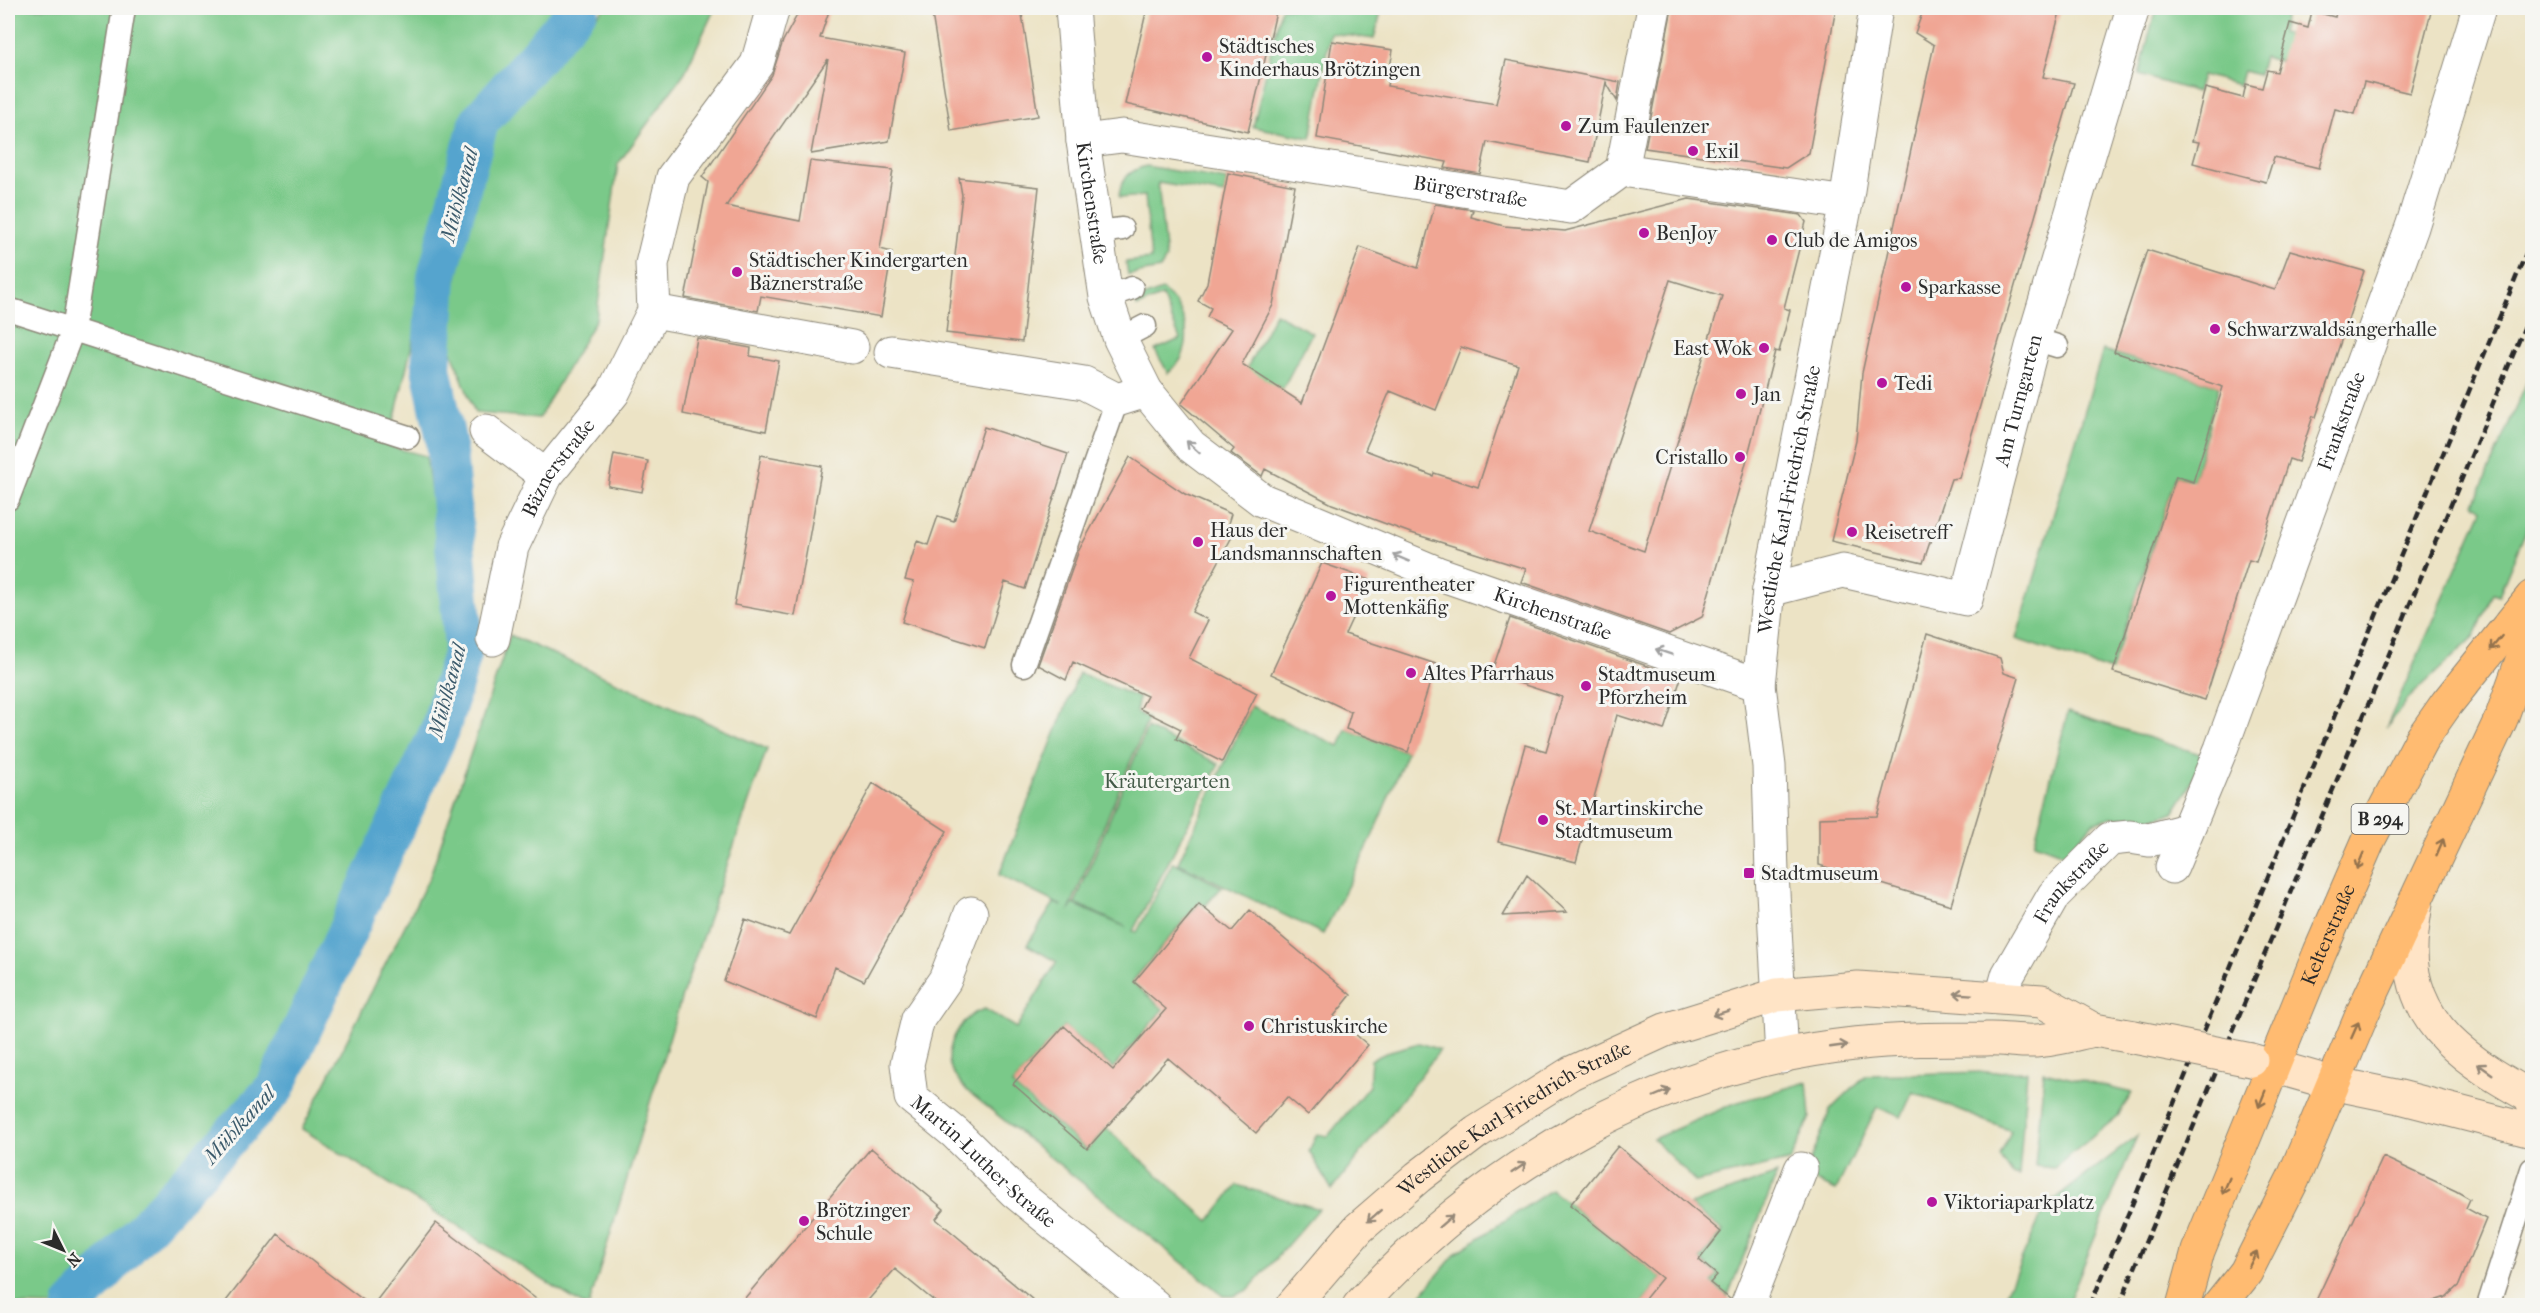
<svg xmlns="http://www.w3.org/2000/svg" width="2540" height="1313" font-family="'IM FELL French Canon',serif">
	<rect width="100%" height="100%" fill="#f6f6f2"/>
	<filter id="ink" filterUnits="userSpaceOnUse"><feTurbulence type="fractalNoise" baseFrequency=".0167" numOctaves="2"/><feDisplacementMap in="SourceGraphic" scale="12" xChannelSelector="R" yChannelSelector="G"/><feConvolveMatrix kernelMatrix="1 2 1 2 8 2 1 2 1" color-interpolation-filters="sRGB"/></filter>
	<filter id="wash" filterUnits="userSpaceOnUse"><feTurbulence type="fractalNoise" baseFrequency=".008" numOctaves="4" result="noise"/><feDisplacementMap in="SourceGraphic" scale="24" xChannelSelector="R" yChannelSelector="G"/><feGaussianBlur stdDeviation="1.35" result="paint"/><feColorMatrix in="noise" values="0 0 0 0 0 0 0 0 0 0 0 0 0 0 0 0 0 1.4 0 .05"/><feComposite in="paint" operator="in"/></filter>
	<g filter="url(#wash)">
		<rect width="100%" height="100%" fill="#ece3c5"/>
		<!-- green -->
		<path fill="#7ac989" stroke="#527a5a" stroke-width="1.5" d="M8,8H559L467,112L388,446L426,456L454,652L269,1081L60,1306L8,1305Z
			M604,8H715L685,72L618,164L596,319L539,418L475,413L444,331L493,129Z
			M1281,8H1382L1374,39L1330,33L1311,138L1253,127Z
			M2156,8H2288L2281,33L2297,37L2289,64L2264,57L2259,75L2243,71L2239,85L2202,75L2197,92L2139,75Z
			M1146,166L1227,180L1224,194L1158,183L1166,259L1160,269L1128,275L1126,262L1151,259L1145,196L1119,198C1120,180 1128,171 1146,166Z
			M1162,290C1184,305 1193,335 1181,359C1178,364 1172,369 1168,373L1155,350L1180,339L1162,296L1137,307L1135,300Z
			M1275,313L1312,333L1282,390L1276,385L1269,397L1239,384Z
			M2103,350L2219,386L2194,480L2176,476L2111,671L2016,639Z
			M2532,370V516L2499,595L2493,593L2475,636L2410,697L2386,728L2482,510L2474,504Z
			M510,635L767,749L681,999L589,1305H583L302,1129L430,876Z
			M1079,673L1139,698L1136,712L1148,719L1069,911L1073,904L1126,927L1075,903L1147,728L1219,764L1133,931L1137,932L1173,862L1222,887L1205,906L1200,902L1132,982L1163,1009L1113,1068L1064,1026L1012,1085L1087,1150L1106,1128L1209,1221L1237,1185L1319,1209L1248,1290L1234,1296H1224L965,1089C959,1081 949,1070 949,1060C949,1038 964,1014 985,1009L1016,1028L1057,962L1027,945L1054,903L1062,906L999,875Z
			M1251,706L1339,746L1346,729L1407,752L1370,842L1323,934L1178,863Z
			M2068,712L2203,755L2189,788L2173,813L2151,819L2112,817L2093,823L2066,855L2034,843Z
			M1419,1043L1440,1050L1332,1190L1309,1151L1317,1134L1328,1136L1369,1086L1371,1060L1390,1051Z
			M2027,1071L2019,1176L2012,1174L2000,1156L2011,1131L1913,1092L1901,1117L1877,1107L1836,1190L1805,1176L1830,1110L1866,1075Z
			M2044,1072L2132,1093L2118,1116L2054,1168L2035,1166Z
			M1807,1082L1810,1117L1791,1160L1696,1182L1653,1139L1735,1103Z
			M2137,1136L2067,1305H2001L2045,1207Z
			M1777,1174L1724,1305H1721L1728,1296L1712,1283L1718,1274L1700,1260L1723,1231L1690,1205Z
			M1551,1190L1662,1278L1640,1305L1412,1306L1456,1253Z"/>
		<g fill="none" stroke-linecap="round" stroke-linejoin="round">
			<!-- canal -->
			<path stroke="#55a4ce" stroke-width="40" d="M73,1306L275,1088L440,730L464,647L446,440L431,368L437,277L479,122L579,8"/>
		</g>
		<g id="blocks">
			<!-- building -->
			<path fill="#f0a694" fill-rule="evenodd" d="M801,8H830L820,38L905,53L889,141L811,154L828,59L726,206L800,221L810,161L893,170L880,249L892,252L881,317L761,296L758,311L685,298L708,182L702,177L772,75L783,41Z
				M931,8H1021L1038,116L951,131Z
				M1147,8H1277L1248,132L1125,104Z
				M1672,8H1836L1809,153L1786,168L1645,148Z
				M1924,8H2061L2043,77L2074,83L1959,478L1951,479L1923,563L1831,541L1856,441L1862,373L1934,45L1915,33Z
				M2337,8H2432L2410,93L2364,82L2355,114L2335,109L2319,168L2274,157L2266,182L2193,163L2199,142L2192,141L2205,88L2243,98L2246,84L2262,88L2267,70L2277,72L2290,23L2308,28L2312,11L2335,17Z
				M1332,41L1393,50L1387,86L1496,104L1506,60L1620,82L1617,101L1606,82L1590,162L1487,142L1480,174L1445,168L1447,162L1317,138Z
				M1228,173L1295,186L1273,305L1242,364L1302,403L1360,247L1418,268L1435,204L1473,210L1471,217L1504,226L1565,231L1689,199L1801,215L1806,222L1784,308L1790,310L1779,352L1775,351L1742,478L1702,617L1669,634L1521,582L1526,569L1408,532L1332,504L1265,469L1262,476L1231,453L1234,449L1181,404L1232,329L1207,317L1211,308L1198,301L1207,283ZM1670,280L1722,296L1644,551L1589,531ZM1461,347L1518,365L1478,487L1434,473L1433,476L1365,450L1390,391L1436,410Z
				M959,178L1039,187L1022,342L946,333L962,195Z
				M2147,250L2275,290L2290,250L2364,271L2316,417L2313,416L2298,462L2289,459L2256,562L2249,560L2205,700L2113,672L2176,476L2193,482L2223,387L2114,352Z
				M697,338L751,348L750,356L779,361L766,431L683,414Z
				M984,427L1068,454L1025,589L1005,582L985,648L902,622L914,582L905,580L917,541L928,545L938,516L954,521Z
				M614,454L648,461L642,492L608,486Z
				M761,455L822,466L795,616L734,605Z
				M1130,457L1185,494L1231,514L1226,530L1234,533L1192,612L1208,620L1189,658L1257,693L1222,762L1176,739L1181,729L1140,709L1147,696L1073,662L1066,680L1038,665L1079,550Z
				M1322,563L1370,580L1345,634L1436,664L1408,752L1346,729L1351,712L1271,674Z
				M1510,618L1681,678L1664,730L1617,715L1576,862L1498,842L1525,745L1546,751L1562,697L1491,674Z
				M1927,634L2000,658L2004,673L2019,678L1951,905L1819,865V818L1877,816Z
				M873,783L947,831L864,981L835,967L817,1019L724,981L745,919L789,935Z
				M1527,875L1567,912L1503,916Z
				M1199,904L1232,931L1250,910L1351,995L1334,1016L1368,1045L1308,1115L1287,1097L1256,1133L1168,1058L1087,1149L1013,1084L1064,1026L1113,1070L1166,1009L1134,982Z
				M1618,1146L1721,1232L1699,1260L1717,1275L1710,1283L1730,1299L1729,1305H1640L1662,1278L1570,1205Z
				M871,1148L944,1209L936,1219L1039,1305H939L895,1269L864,1305H739Z
				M2383,1157L2456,1191L2470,1199L2466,1208L2486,1219L2459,1285L2446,1297L2422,1305H2314Z
				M436,1223L489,1263L544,1305H373Z
				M278,1234L322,1269L370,1305H223Z"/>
		</g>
	</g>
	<g filter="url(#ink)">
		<use href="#blocks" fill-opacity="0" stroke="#8c8778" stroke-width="1.5"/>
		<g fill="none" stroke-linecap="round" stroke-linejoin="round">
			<!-- lane casing -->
			<g stroke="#8c8778" stroke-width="25">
				<path id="lane" d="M1098,232L1122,229
					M1106,297L1132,288
					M8,309L408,437
					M1120,339L1145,326
					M2034,339L2057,346
					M8,499L73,330L124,8
					M1024,665L1117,400
					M2488,1306L2532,1169"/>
			</g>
			<!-- street casing -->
			<g stroke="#8c8778" stroke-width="35">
				<g id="street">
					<path id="s1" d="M1072,8L1083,141L1106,297L1120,339L1146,391L1191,446L1262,500L1306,518L1437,573L1759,685"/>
					<path id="s2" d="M1083,141L1122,136L1571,207L1622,170L1846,203"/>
					<path d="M1622,170L1654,8"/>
					<path d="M654,311L852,347"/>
					<path d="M891,352L1084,383L1117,400L1146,391"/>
					<path d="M486,431L546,476"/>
					<path id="s3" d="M1769,590L1843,571L1966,599L2034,339L2133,8"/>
					<path id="s4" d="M493,639L512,547L546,476L613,393L654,311L652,264L673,177L757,64L773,8"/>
					<path id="s5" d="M2172,867L2221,749L2412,227L2479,8"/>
					<path id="s6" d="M971,913L945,980L918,1019L907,1064L911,1097L955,1133L1015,1192L1155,1306"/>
					<path id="s7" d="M2002,997L2008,975L2054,895L2110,839L2130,837L2149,840L2187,830"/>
					<path id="s8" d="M1782,1057L1772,874L1769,766L1759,685L1769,590L1846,203L1876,8"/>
					<path d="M1747,1306L1801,1169"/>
				</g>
			</g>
			<!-- secondary casing -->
			<g stroke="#8c8778" stroke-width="35">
				<g id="secondary">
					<path d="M2416,903C2414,918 2411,933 2411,949C2410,1027 2471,1063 2531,1097L2532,1102"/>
					<path d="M2251,1060L2332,1083L2400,1097L2532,1131"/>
					<path id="s9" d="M1292,1306L1359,1228L1418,1177L1477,1132L1571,1073L1665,1030L1777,995L1858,988L2042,1001L2094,1030L2134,1037"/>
					<path d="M1359,1306C1488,1163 1661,1065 1854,1044C1897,1039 1942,1039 1986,1039C2002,1038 2019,1042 2036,1041C2055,1040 2075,1034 2094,1030"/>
				</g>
			</g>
			<!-- primary casing -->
			<g stroke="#8c8778" stroke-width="35">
				<g id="primary">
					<path id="s10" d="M2183,1306L2198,1251L2320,952L2370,837L2421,740L2447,703L2532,597"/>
					<path d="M2219,1306L2246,1272L2293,1179L2364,1010L2501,719L2532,632"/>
				</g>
			</g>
			<!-- lane -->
			<use href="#lane" stroke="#fff" stroke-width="22"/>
			<!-- street -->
			<use href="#street" stroke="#fff" stroke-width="33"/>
			<!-- secondary -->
			<use href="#secondary" stroke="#ffe4c6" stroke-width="33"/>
			<!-- primary -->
			<use href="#primary" stroke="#ffbb71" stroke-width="33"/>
			<!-- rail -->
			<path stroke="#2b2b2b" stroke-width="4.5" stroke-dasharray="9 4.5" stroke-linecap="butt" d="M2090,1306L2532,239
				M2119,1306L2532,309"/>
			<!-- secondary-bridge casing -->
			<g stroke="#8c8778" stroke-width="35" stroke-linecap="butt">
				<path id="secondary-bridge" d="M2134,1037L2251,1060"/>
			</g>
			<!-- secondary-bridge -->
			<use href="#secondary-bridge" stroke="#ffe4c6" stroke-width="33"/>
		</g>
		<!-- one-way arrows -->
		<defs><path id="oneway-shaft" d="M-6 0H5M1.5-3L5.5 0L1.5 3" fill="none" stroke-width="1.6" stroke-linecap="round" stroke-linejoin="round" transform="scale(1.5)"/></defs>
		<g stroke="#a0a0a0">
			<use href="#oneway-shaft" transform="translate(1193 447) rotate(-137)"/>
			<use href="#oneway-shaft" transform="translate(1401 558) rotate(-157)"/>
			<use href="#oneway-shaft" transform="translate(1664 652) rotate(-161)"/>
		</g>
		<g stroke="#95734e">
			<use href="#oneway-shaft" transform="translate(2496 643) rotate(129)"/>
			<use href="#oneway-shaft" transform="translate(2440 847) rotate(-67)"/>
			<use href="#oneway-shaft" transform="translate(2360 861) rotate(113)"/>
			<use href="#oneway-shaft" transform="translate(2355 1030) rotate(-66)"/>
			<use href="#oneway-shaft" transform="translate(2262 1099) rotate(112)"/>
			<use href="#oneway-shaft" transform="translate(2226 1186) rotate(113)"/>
			<use href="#oneway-shaft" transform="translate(2253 1259) rotate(-63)"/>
		</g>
		<g stroke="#958878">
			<use href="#oneway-shaft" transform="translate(1963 994) rotate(-176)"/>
			<use href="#oneway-shaft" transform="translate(1721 1013) rotate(163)"/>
			<use href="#oneway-shaft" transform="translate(1839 1046) rotate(-8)"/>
			<use href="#oneway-shaft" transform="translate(2485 1069) rotate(-145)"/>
			<use href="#oneway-shaft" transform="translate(1662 1093) rotate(-23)"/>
			<use href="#oneway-shaft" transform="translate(1519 1168) rotate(-34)"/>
			<use href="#oneway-shaft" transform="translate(1374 1216) rotate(139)"/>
			<use href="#oneway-shaft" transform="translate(1446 1221) rotate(-41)"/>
		</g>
	</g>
	<!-- markers -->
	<g fill="#b5179e" stroke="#f6f6f2" stroke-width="2">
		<circle cx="1207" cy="57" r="6"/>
		<circle cx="1566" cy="126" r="6"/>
		<circle cx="1693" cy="151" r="6"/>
		<circle cx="1644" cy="233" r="6"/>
		<circle cx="1772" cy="240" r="6"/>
		<circle cx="737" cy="272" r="6"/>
		<circle cx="1906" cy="287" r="6"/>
		<circle cx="2215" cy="329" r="6"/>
		<circle cx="1764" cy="348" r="6"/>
		<circle cx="1882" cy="383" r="6"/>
		<circle cx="1741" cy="394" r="6"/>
		<circle cx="1740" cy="457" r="6"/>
		<circle cx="1852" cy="532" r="6"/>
		<circle cx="1198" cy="542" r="6"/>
		<circle cx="1331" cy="596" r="6"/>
		<circle cx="1411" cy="673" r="6"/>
		<circle cx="1586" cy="686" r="6"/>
		<circle cx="1543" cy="820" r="6"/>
		<rect x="1743" y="867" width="12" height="12" rx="3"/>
		<circle cx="1249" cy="1026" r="6"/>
		<circle cx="1932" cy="1202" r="6"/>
		<circle cx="804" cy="1221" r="6"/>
	</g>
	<g text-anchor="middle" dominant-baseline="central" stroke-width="6" stroke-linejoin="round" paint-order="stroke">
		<!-- shield labels -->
		<rect fill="#f6f6f2" stroke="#686867" stroke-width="1.5" x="2351.5" y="804" width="57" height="30" rx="4.5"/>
		<g font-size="18" font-weight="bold" fill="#2b2b2b">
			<text x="2380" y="819">B 294</text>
		</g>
		<!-- poi labels -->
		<g font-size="20" fill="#2b2b2b" stroke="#f6f6f2" text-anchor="start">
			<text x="1219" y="46">Städtisches<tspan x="1219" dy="23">Kinderhaus Brötzingen</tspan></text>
			<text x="1578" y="126">Zum Faulenzer</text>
			<text x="1705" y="151">Exil</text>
			<text x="1656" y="233">BenJoy</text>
			<text x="1784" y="240">Club de Amigos</text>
			<text x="749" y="260">Städtischer Kindergarten<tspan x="749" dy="23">Bäznerstraße</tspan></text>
			<text x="1918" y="287">Sparkasse</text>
			<text x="2227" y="329">Schwarzwaldsängerhalle</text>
			<text x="1752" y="348" text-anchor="end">East Wok</text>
			<text x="1894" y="383">Tedi</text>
			<text x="1753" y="394">Jan</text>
			<text x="1728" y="457" text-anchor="end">Cristallo</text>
			<text x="1210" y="530">Haus der<tspan x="1210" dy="23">Landsmannschaften</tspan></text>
			<text x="1864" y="532">Reisetreff</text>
			<text x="1343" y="584">Figurentheater<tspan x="1343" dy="23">Mottenkäfig</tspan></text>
			<text x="1423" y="673">Altes Pfarrhaus</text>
			<text x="1598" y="674">Stadtmuseum<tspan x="1598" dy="23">Pforzheim</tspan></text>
			<text x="1555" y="808">St. Martinskirche<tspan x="1555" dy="23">Stadtmuseum</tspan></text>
			<text x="1761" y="873">Stadtmuseum</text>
			<text x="1261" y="1026">Christuskirche</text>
			<text x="1944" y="1202">Viktoriaparkplatz</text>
			<text x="816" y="1210">Brötzinger<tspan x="816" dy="23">Schule</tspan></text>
		</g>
		<!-- street labels -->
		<g font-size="20" fill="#2b2b2b" stroke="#f6f6f2">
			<text stroke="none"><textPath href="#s2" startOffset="392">Bürgerstraße</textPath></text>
			<text stroke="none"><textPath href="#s1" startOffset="196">Kirchenstraße</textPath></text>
			<text stroke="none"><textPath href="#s3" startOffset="408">Am Turngarten</textPath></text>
			<text stroke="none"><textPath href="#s5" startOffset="477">Frankstraße</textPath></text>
			<text stroke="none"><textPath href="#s4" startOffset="186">Bäznerstraße</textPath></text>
			<text stroke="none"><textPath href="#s8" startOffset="561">Westliche Karl-Friedrich-Straße</textPath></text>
			<text stroke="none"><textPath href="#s1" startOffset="866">Kirchenstraße</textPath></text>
			<text stroke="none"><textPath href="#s7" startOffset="136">Frankstraße</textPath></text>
			<text stroke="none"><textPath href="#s10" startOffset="399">Kelterstraße</textPath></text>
			<text stroke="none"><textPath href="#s9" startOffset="294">Westliche Karl-Friedrich-Straße</textPath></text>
			<text stroke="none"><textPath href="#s6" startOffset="296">Martin-Luther-Straße</textPath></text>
		</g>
		<!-- park labels -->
		<g font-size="20" fill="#435a47" stroke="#f6f6f2">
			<text x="1167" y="781">Kräutergarten</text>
		</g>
		<!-- water labels -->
		<g font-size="21" font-style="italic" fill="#3c5b6c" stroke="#f6f6f2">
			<text transform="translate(459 195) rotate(-75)">Mühlkanal</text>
			<text transform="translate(447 691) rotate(-75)">Mühlkanal</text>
			<text transform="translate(239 1125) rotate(-48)">Mühlkanal</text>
		</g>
	</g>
	<!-- margin -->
	<rect width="2540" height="1313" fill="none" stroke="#f6f6f2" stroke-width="30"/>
	<!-- north arrow -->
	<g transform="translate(63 1250) rotate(133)" stroke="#f6f6f2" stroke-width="4.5" paint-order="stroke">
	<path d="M0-4.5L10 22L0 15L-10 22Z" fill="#2b2b2b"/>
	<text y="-9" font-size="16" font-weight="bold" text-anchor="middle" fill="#2b2b2b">N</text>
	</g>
</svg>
